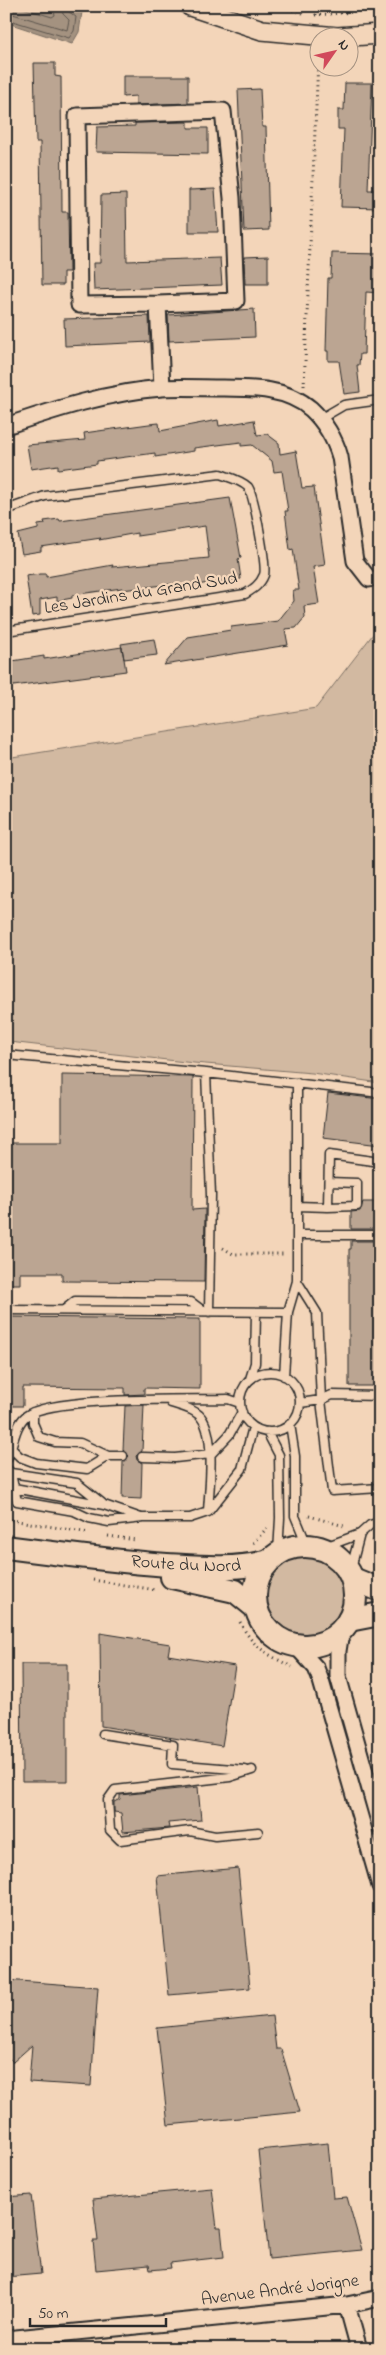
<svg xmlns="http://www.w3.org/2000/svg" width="386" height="2355" font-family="'Indie Flower',sans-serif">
	<rect width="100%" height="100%" fill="#f3d5b9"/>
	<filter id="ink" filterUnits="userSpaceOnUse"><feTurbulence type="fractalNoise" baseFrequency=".02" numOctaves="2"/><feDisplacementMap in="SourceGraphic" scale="10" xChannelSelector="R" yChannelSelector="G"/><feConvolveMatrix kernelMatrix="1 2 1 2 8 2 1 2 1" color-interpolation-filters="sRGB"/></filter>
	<g filter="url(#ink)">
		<!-- green -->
		<path fill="#d2b9a1" stroke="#7e7266" d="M380,625V1083L312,1073L194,1063L9,1042L6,758L316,708Z
			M265 1596a40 40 0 1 1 80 0a40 40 0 1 1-80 0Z"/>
		<!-- water -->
		<path fill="#a49280" stroke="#74695e" d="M6,6H67L82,12L79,32L72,44L8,23Z"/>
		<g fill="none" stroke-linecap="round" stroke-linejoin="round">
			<!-- shore -->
			<path stroke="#5b544d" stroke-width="1" d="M16,6L52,17L55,15L53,6
				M6,12L67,30L69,20L63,14L61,6
				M6,19L69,38L74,31L76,17L68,11L67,6"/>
		</g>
		<!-- building -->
		<path fill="#bba592" stroke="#2b2b2b" d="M34,63H55V76L61,77L62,212H68L69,272H63V285H42L40,142H36Z
			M123,76H188V103L136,105V96L123,97Z
			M345,83H372L368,190H380V208L341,207L344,129H338V110H344Z
			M260,89L262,127H266L269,230L244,231L238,90Z
			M188,122V128H208V154L96,152L97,127L135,126V123Z
			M215,189L218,232H189V190Z
			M126,194L127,261L220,258L222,285L94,290L93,263H100L101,195Z
			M332,253L380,254V293L366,292L364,354H360L359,365H357L360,392L344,394L339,361H328V351H326L328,278H331Z
			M268,256V284H245L244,257Z
			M254,309L255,337L169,341L168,315Z
			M149,316L150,342L65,346L64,319Z
			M218,420L219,426L254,420L257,435L267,434L279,443L280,454L296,451L302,488L314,487L315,495L325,565L313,567L319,604L304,606L305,617L296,628L285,629L288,645L164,665L188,637L231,630V627L278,621L294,601L293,590H299L293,549L290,550L285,511H288L282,471L274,472L272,461L252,445L241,446V442L194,448V451L155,457V453L97,461V464L58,469V465L31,469L27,445L85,440L84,433L149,424L159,423L160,431Z
			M230,498L241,558L238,559L241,579L172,588V584L122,590V588L72,595V598L57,601V597L40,600V615L32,616L26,576L40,574H46V577L113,565L112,567L209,558L205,526L137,536V533L99,540L101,538L41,547V551L22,554L18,534L38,529V525L45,524L44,521L59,519L60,521Z
			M154,639L157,655L124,659L121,644Z
			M122,647L126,671L6,687V662L44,656V659Z
			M62,1075L193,1077L192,1210L205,1209L204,1282L62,1281V1273H20V1284H6V1143H62Z
			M328,1093L380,1099V1145L323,1138Z
			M363,1202H380V1229H351V1212L360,1211Z
			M351,1241H380V1386H349V1249H351Z
			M6,1317L200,1319V1389L144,1388V1394L125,1395V1388L23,1387V1406H6Z
			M144,1405L142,1451L136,1456L137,1460L142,1463L141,1499L122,1498L123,1462L129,1456L123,1450L125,1406Z
			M100,1633L170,1644L168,1655L235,1666L222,1746L101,1726Z
			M21,1664H67V1781H22Z
			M198,1787L201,1820L168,1823L169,1828L123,1832L121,1813L114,1812V1802L120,1799V1795Z
			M238,1868L250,1988L169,1995L157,1876Z
			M6,1980L98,1987L91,2086L29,2082L32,2045L13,2062L6,2055Z
			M272,2016L276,2049H281L300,2112L168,2125L157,2028Z
			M328,2143L333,2198L347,2197L362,2250L269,2259L258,2150Z
			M212,2188L217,2228H221L224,2257L170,2263L171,2268L150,2270L149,2265L96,2270L93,2241H98L93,2199Z
			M31,2195L41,2274L6,2277V2197Z"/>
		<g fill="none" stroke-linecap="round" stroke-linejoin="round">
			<!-- service casing -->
			<g stroke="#2b2b2b" stroke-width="11">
				<path id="service" d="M320,419L344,405L380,400
					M6,510L45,496L220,474C228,477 241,480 248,487C254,495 267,567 264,575C260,585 253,589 245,594L6,631
					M6,1055L206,1073L380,1093
					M206,1073L211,1195L209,1312
					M297,1206L328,1207L329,1155L380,1162
					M328,1207L357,1206V1183L329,1182
					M297,1235H380
					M297,1281L317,1313L321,1400L300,1403
					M6,1310L288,1312
					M64,1310L75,1301L191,1302L203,1311
					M240 1402a30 30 0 1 1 60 0a30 30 0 1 1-60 0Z
					M284,1376L288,1312L297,1281V1083
					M250,1379L255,1363L256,1312
					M380,1396L332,1395L321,1400L332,1491L380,1488
					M171,1403C180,1406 192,1408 199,1415C217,1432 209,1489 208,1512
					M33,1412V1423L39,1437L55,1442L80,1443L108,1456H123
					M290,1424L295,1456V1516L307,1545
					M267,1432L279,1455L280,1518L278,1553
					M12,1449L20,1457L36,1463L87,1469L108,1456
					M142,1457L175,1458L211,1454L229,1435L242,1412
					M6,1461C13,1448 14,1426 26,1416C51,1396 190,1400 228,1399L240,1403
					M6,1468L11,1473L77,1483L102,1503
					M11,1473L14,1488L104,1505L141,1518
					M14,1488L17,1501L74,1511L89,1518L109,1522L143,1518H190L208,1512L242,1469L253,1427
					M322,1548L360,1534L370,1525L380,1522
					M350,1572L360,1534
					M103,1734L173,1745L172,1764L245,1770
					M252,1770L230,1777L115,1790L108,1800L110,1830L120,1840L190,1831L215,1836L258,1832"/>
			</g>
			<!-- minor casing -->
			<g stroke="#2b2b2b" stroke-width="19">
				<path id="minor" d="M158,304L79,305L77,116L223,111L232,198L236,301L158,304L162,388
					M6,426C56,409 109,392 162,388C182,387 203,388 223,388C253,388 287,388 311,409C324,421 335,439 340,457L355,561L369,579
					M341,1632L338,1651V1676L380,1825
					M296,1646L316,1668L321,1681L380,1886
					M347,2305L359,2349
					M6,2339L347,2305L380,2298"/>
			</g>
			<!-- tertiary casing -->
			<g stroke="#2b2b2b" stroke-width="22">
				<path id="tertiary" d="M190,6L262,30L337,37L380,34"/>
			</g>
			<!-- primary casing -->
			<g stroke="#2b2b2b" stroke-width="26">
				<g id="primary">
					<circle cx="305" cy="1596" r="50"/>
					<path id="s1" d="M6,1547C60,1554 113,1561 167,1565C201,1567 233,1570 266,1562"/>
					<path d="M172,1577L235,1591L256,1608"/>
					<path d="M353,1579L380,1590"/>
					<path d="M349,1620L380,1614"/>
				</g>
			</g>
			<!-- path -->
			<path stroke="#2b2b2b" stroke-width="3" stroke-dasharray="1 4" stroke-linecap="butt" d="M278,6L306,14
				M315,15L380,10
				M316,15V6
				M304,386L318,60
				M223,1248L233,1254H285
				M309,1516L344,1526
				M6,1519L89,1533
				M108,1536L136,1540
				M372,1540L380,1552
				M253,1543L267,1528
				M93,1580L156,1590
				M240,1622C253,1648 267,1654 292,1667"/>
			<!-- service -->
			<use href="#service" stroke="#f3d5b9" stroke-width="8"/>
			<!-- minor -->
			<use href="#minor" stroke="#f3d5b9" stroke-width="15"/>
			<!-- tertiary -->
			<use href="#tertiary" stroke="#f3d5b9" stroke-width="19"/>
			<!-- primary -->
			<use href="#primary" stroke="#f3d5b9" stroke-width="22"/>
		</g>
	</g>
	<g text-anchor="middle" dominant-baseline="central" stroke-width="4.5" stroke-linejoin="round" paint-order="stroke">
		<!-- street labels -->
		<g font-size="18" fill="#2b2b2b" stroke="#f3d5b9">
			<text transform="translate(141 594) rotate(-9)">Les Jardins du Grand Sud</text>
			<text stroke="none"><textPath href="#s1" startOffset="181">Route du Nord</textPath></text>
			<text transform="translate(280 2291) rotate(-7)">Avenue André Jorigne</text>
		</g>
	</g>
	<!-- margin -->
	<rect width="386" height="2355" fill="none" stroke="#f3d5b9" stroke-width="25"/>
	<rect x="12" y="12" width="361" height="2330" fill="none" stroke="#2b2b2b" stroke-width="2" filter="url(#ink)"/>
	<!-- north arrow -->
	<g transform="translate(334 52) rotate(56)"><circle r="24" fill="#f3d5b9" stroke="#a39180"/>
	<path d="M0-4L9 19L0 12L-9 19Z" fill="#d1495b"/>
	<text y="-8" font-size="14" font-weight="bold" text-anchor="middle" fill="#2b2b2b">N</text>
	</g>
	<!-- scale -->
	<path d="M30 2318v8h136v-8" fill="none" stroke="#2b2b2b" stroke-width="2.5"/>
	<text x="38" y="2318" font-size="15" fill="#2b2b2b" stroke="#f3d5b9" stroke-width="4" paint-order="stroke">50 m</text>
</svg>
